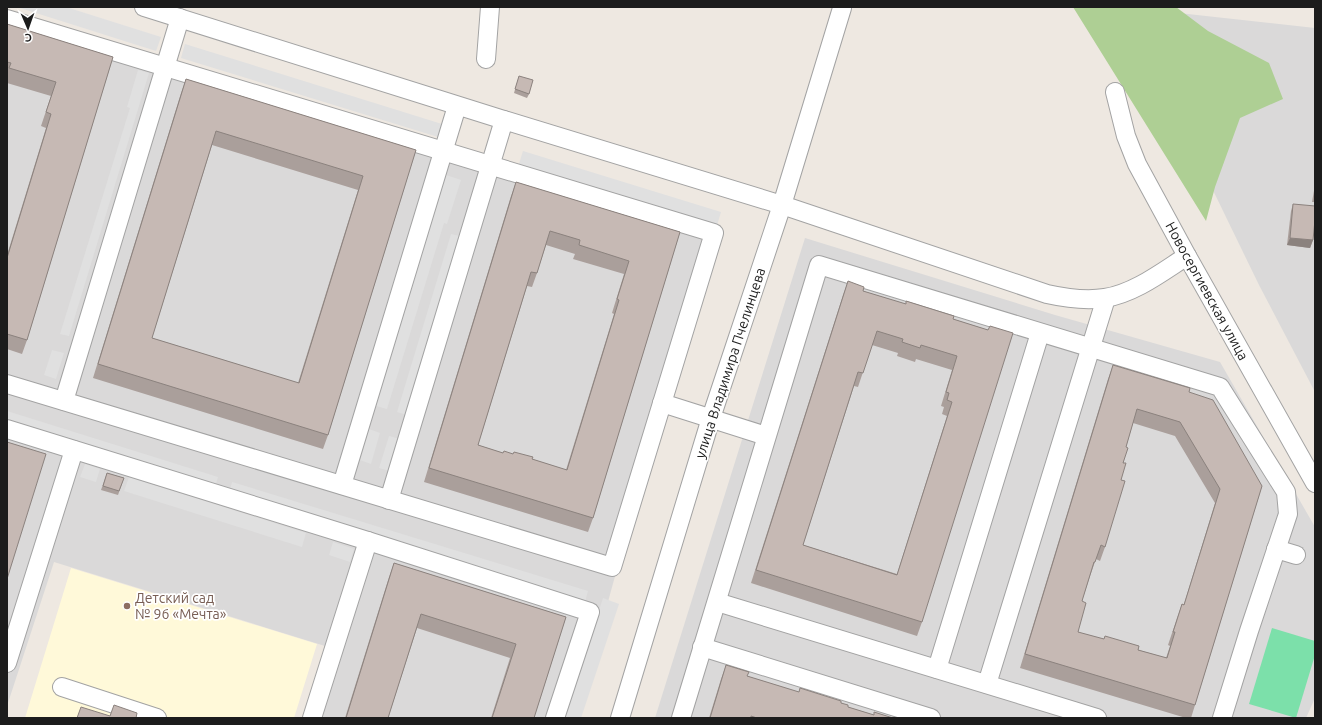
<svg xmlns="http://www.w3.org/2000/svg" width="1322" height="725" font-family="Ubuntu,sans-serif">
<rect width="100%" height="100%" fill="#eee8e1"/>
<g fill="#dad9d9">
<polygon points="1124,7 1315,28 1315,392 1259,285"/>
<polygon points="7,15 717,231 617,569 576,718 303,718 325,646 54,562 7,706"/>
<polygon points="805,238 1055,315 1220,362 1315,527 1315,698 1306,718 655,718"/>
</g>
<polygon fill="#fff9d9" points="71,568 317,644 294,718 25,718"/>
<polygon fill="#aecf94" points="1073,7 1176,7 1208,31 1269,63 1283,99 1240,118 1215,187 1206,221"/>
<polygon fill="#7ce0aa" points="1272,628 1315,641 1315,655 1296,718 1249,704"/>
<g fill="#e0e0e0">
<polygon points="17,7 66,7 161,37 156,51"/>
<polygon points="185,44 442,124 438,137 181,58"/>
<polygon points="138,70 149,73 69,336 60,334 130,108 127,107"/>
<polygon points="523,151 721,212 717,225 519,164"/>
<polygon points="446,175 461,180 447,224 444,223 387,409 376,406"/>
<polygon points="451,234 464,237 410,416 397,412"/>
<polygon points="52,350 64,353 56,379 44,375"/>
<polygon points="7,411 218,477 215,488 7,423"/>
<polygon points="369,429 380,433 371,464 360,460"/>
<polygon points="389,436 400,439 390,471 379,468"/>
<polygon points="85,464 100,469 96,482 80,477"/>
<polygon points="129,477 306,533 302,547 124,491"/>
<polygon points="232,482 588,591 585,602 229,493"/>
<polygon points="333,542 354,549 350,562 329,555"/>
<polygon points="603,598 619,604 581,718 563,718"/>
</g>
<g fill="none" stroke-linecap="round" stroke-linejoin="round">
<defs>
<g id="minor">
<path d="M 144,7 L 504,120 L 782,205 L 1047,294 C 1065,298 1086,301 1105,298 C 1135,293 1162,272 1187,256"/>
<polyline points="7,19 714,233 612,567 7,384"/>
<polyline points="486,59 490,7"/>
<polyline points="1115,92 1126,136 1137,164 1187,256 1315,483"/>
<polyline points="64,401 180,18"/>
<polyline points="662,403 766,436"/>
<polyline points="7,429 368,541 590,612 555,718"/>
<polyline points="342,485 457,106"/>
<polyline points="389,500 504,120"/>
<polyline points="1276,549 1296,555"/>
<polyline points="717,602 1097,718"/>
<polyline points="702,647 931,718"/>
<polyline points="7,663 74,450"/>
<polyline points="937,669 1040,333"/>
<polyline points="987,684 1106,298"/>
<polyline points="62,687 157,718"/>
<polyline points="312,718 368,541"/>
<polyline points="620,718 711,418 782,205 842,8"/>
<polyline points="681,718 819,265 1220,387 1286,492 1288,514 1249,631 1222,718"/>
</g>
</defs>
<use href="#minor" stroke="#a3a3a3" stroke-width="20"/>
<use href="#minor" stroke="#fff" stroke-width="18"/>
</g>
<g fill="#aa9f9b" fill-rule="evenodd">
<polygon points="7,24 113,57 27,340 22,354 7,349 7,255 46,128 41,126 51,96 7,83"/>
<polygon points="519,76 529,94 527,98 514,93"/>
<path d="M 186,79 L 416,150 L 328,435 L 323,449 L 93,378 L 181,93 ZM 212,145 L 358,190 L 298,383 L 152,338 Z"/>
<path d="M 516,182 L 680,232 L 593,518 L 588,532 L 424,482 L 511,196 ZM 546,245 L 575,254 L 573,259 L 624,274 L 612,313 L 614,314 L 566,470 L 532,459 L 503,453 L 478,445 L 527,286 L 532,287 L 537,273 Z"/>
<polygon points="1315,185 1315,202 1312,202"/>
<polygon points="1293,204 1313,240 1310,248 1287,245 1291,211"/>
<path d="M 848,281 L 863,291 L 988,330 L 922,622 L 917,636 L 751,583 L 843,295 ZM 872,345 L 898,353 L 897,356 L 915,362 L 916,359 L 952,370 L 941,406 L 944,407 L 942,414 L 947,416 L 897,574 L 803,545 L 854,386 L 858,387 Z"/>
<path d="M 1113,365 L 1262,486 L 1195,705 L 1191,718 L 1186,718 L 1020,668 L 1108,379 ZM 1133,423 L 1175,436 L 1215,503 L 1184,604 L 1182,604 L 1177,618 L 1168,645 L 1170,646 L 1166,658 L 1078,632 L 1082,601 L 1090,576 L 1096,559 L 1100,561 L 1105,547 L 1121,480 L 1126,447 Z"/>
<polygon points="107,473 124,478 118,495 101,490"/>
<polygon points="394,563 566,617 534,718 491,718 510,658 417,628 388,718 345,718 389,577"/>
<polygon points="726,665 747,676 798,692 841,703 848,707 874,715 893,718 709,718 721,679"/>
</g>
<polygon fill="#8b827e" points="1290,238 1313,240 1310,248 1287,245"/>
<g fill="#c6b9b4" stroke="#8b827e" fill-rule="evenodd">
<polygon points="7,24 113,57 27,340 7,334 7,258 51,114 46,112 56,82 9,68 11,63 7,62"/>
<polygon points="519,76 533,80 529,94 515,89"/>
<path d="M 186,79 L 416,150 L 328,435 L 98,364 ZM 216,131 L 363,176 L 299,383 L 152,338 Z"/>
<path d="M 516,182 L 680,232 L 593,518 L 429,468 ZM 550,231 L 580,240 L 579,245 L 629,261 L 617,299 L 619,300 L 567,470 L 532,459 L 533,457 L 514,452 L 513,454 L 504,451 L 503,453 L 478,445 L 531,272 L 537,273 Z"/>
<polygon points="1293,204 1315,206 1315,220 1313,240 1290,238"/>
<path d="M 848,281 L 864,287 L 863,291 L 906,304 L 906,301 L 954,316 L 953,319 L 988,330 L 990,326 L 1013,333 L 922,622 L 756,570 ZM 877,331 L 903,339 L 902,342 L 920,348 L 921,345 L 957,356 L 946,392 L 949,393 L 947,400 L 952,402 L 897,575 L 803,545 L 858,372 L 863,373 Z"/>
<path d="M 1113,365 L 1190,388 L 1189,392 L 1213,400 L 1262,486 L 1195,705 L 1025,654 ZM 1137,409 L 1180,422 L 1220,489 L 1184,605 L 1182,604 L 1175,626 L 1173,632 L 1175,632 L 1167,658 L 1138,650 L 1139,646 L 1105,636 L 1104,639 L 1078,632 L 1086,603 L 1082,601 L 1094,562 L 1095,562 L 1101,545 L 1105,547 L 1125,481 L 1121,480 L 1126,463 L 1123,463 L 1128,448 L 1126,447 Z"/>
<polygon points="7,442 46,454 7,579"/>
<polygon points="107,473 124,478 119,491 103,486"/>
<polygon points="394,563 566,617 534,718 492,718 516,644 421,614 388,718 346,718"/>
<polygon points="726,665 749,672 747,676 799,692 800,688 841,701 841,703 848,705 848,707 874,715 874,712 893,718 757,718 751,716 751,718 710,718"/>
<polygon points="114,705 137,713 136,718 77,718 81,707 110,716"/>
</g>
<circle fill="#8d6e63" stroke="#fff" stroke-width="1.5" cx="127" cy="606" r="4"/>
<g text-anchor="middle" stroke-width="3.5" stroke-linejoin="round" paint-order="stroke">
<g font-size="14" fill="#1c1c1c" stroke="#fff">
<text transform="translate(1207 291) rotate(61)" y="5">Новосергиевская улица</text>
<text transform="translate(730 363) rotate(-72)" y="5">улица Владимира Пчелинцева</text>
</g>
<g font-size="14" fill="#785e54" stroke="#fff" text-anchor="start">
<text x="135" y="603">Детский сад<tspan x="135" dy="16">№ 96 «Мечта»</tspan></text>
</g>
</g>
<rect width="1322" height="725" fill="none" stroke="#1c1c1c" stroke-width="16"/>
<g transform="translate(28 28) rotate(178)" stroke="#ffffff" stroke-width="3" paint-order="stroke">
<path d="M0-3L7 15L0 10L-7 15Z" fill="#1c1c1c"/>
<text y="-6" font-size="11" font-weight="bold" text-anchor="middle" fill="#1c1c1c">С</text>
</g>
</svg>
